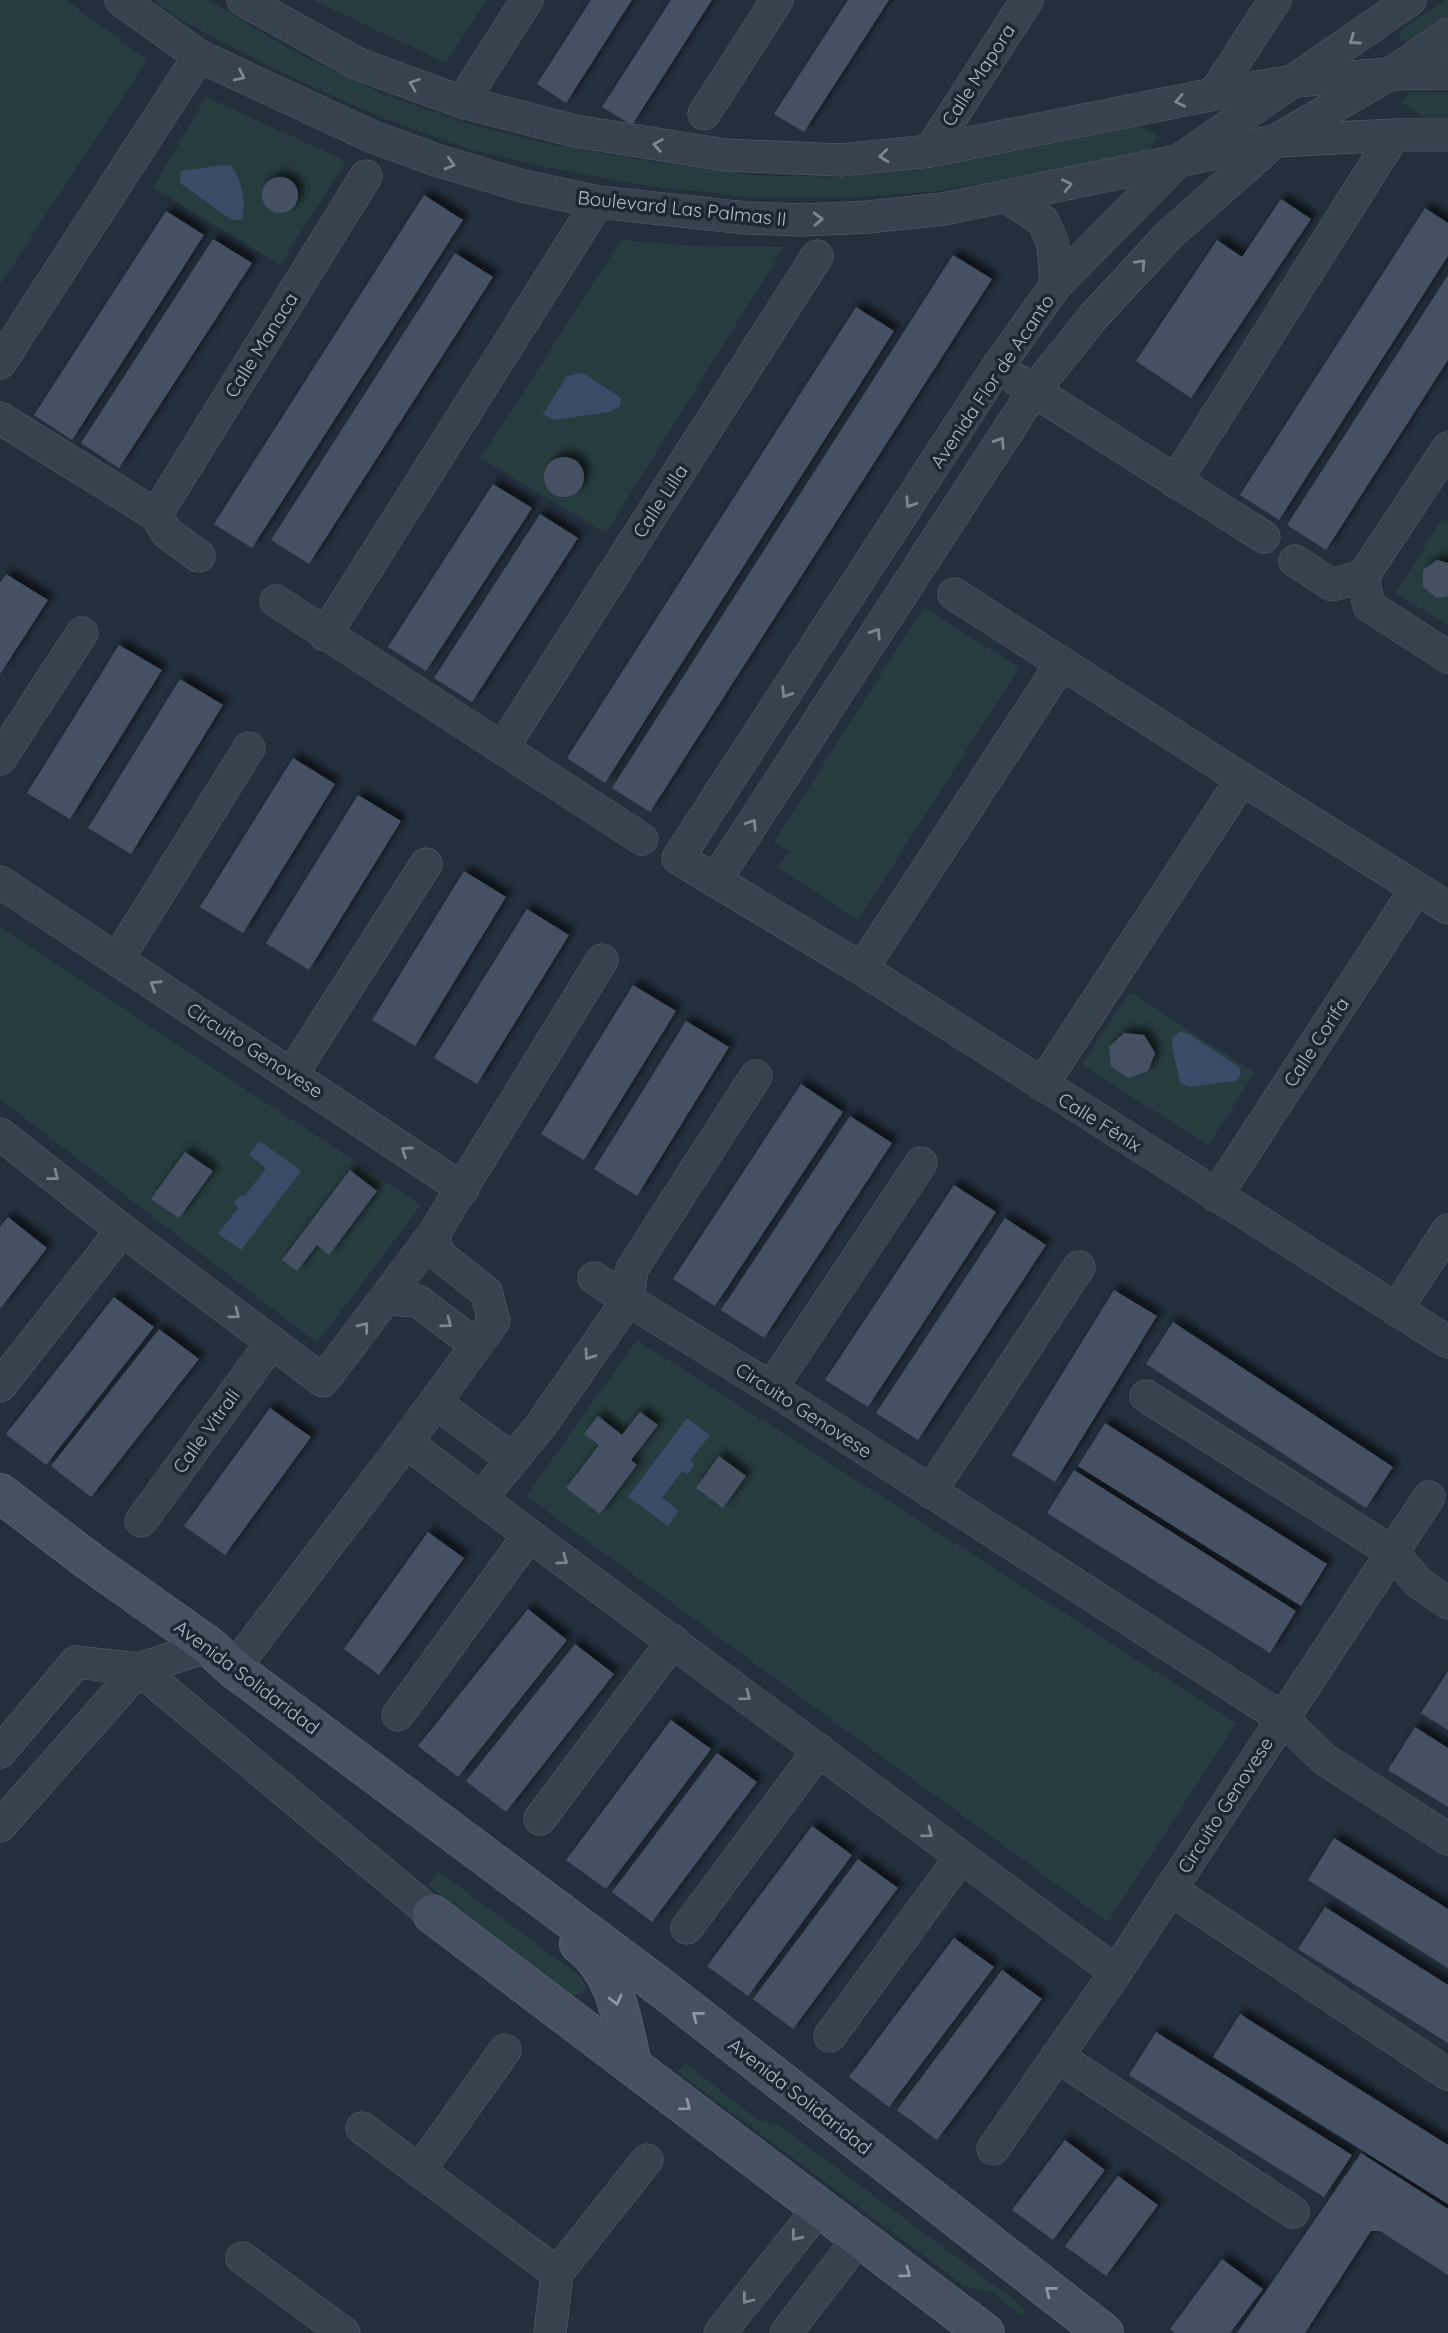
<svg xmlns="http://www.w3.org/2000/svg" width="1448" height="2333" font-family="Quicksand,sans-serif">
<defs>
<filter id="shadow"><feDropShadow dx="6" dy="-6" stdDeviation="3.5" flood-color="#0009"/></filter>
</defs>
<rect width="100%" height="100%" fill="#242f3e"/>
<g fill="#263c3f">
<polygon points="0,0 66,0 147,60 0,285"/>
<polygon points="154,0 208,0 286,47 384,95 479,127 553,145 648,161 759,176 845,177 936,167 1140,126 1157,136 1148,153 938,191 845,198 756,198 646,186 545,167 468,149 373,114 272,68 172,15"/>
<polygon points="313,0 487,0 446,63"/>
<polygon points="1446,0 1448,0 1448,16 1410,41 1399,42 1401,29"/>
<polygon points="1410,92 1448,93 1448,118 1425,118 1401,102"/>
<polygon points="206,97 346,161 280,265 153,188"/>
<polygon points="621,240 695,246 784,247 606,533 481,458"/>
<polygon points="1442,519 1448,522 1448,626 1396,593"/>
<polygon points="924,607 1019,668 858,920 778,868 789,851 774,842"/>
<polygon points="0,927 421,1205 317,1343 0,1099"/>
<polygon points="1130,992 1255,1073 1208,1145 1082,1065"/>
<polygon points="637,1340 1236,1723 1108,1922 526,1496"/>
<polygon points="438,1871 581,1977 587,1990 573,1996 428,1886"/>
<polygon points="685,2063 757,2119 780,2126 1026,2309 1022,2316 992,2292 964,2286 678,2072"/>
</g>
<g fill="#394c67">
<path d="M 223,165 L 231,166 C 242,177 246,205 242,220 L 232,220 L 180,183 L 181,171 Z"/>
<polygon points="583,373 621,398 620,406 609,412 554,420 543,414 567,376"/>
<polygon points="1180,1032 1188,1033 1239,1067 1241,1074 1236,1081 1189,1087 1180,1082 1172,1046 1173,1036"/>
<polygon points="260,1141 301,1171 241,1250 218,1234 238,1208 234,1203 241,1195 245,1196 266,1168 249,1155"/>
<polygon points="687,1418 710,1435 690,1460 694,1464 688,1474 682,1471 662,1498 679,1511 668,1526 628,1497"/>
</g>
<g fill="#455162" filter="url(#shadow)">
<polygon points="591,0 632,0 566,103 537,84"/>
<polygon points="671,0 712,0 632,125 602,107"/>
<polygon points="848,0 889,0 804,132 774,114"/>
<circle cx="280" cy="195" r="18"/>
<polygon points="424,195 463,220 252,548 214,524"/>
<polygon points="1281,199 1311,219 1191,398 1136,361 1217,240 1242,257"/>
<polygon points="1425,208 1448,223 1448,256 1279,520 1240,495"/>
<polygon points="166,211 204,235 72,440 34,415"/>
<polygon points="213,239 252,263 119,468 81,443"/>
<polygon points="455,253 493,277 309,564 271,540"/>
<polygon points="953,255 992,279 650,812 612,788"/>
<polygon points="1448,275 1448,360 1326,550 1287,525"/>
<polygon points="856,307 894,331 605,783 567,758"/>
<circle cx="564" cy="477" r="20"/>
<polygon points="493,484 532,508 426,671 388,647"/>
<polygon points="540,514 578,538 472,702 434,678"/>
<polygon points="1437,560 1448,563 1448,596 1437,598 1423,587 1423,570"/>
<polygon points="6,574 48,600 0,674 0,583"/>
<polygon points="119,645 162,670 70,819 27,793"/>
<polygon points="180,679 223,705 131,854 88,828"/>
<polygon points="293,758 335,784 243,933 200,907"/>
<polygon points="358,795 401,821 309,970 266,943"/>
<polygon points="464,871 506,897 415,1046 372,1020"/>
<polygon points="527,909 569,935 477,1084 434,1058"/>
<polygon points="633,985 676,1011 584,1160 541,1134"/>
<polygon points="686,1021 729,1047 637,1196 594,1169"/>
<polygon points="1124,1033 1144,1035 1155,1053 1148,1071 1129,1078 1111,1067 1109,1047"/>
<polygon points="801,1084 843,1112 715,1306 673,1279"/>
<polygon points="850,1116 892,1143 764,1338 721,1310"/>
<polygon points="185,1152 213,1171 179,1218 151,1199"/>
<polygon points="350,1170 377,1191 329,1255 317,1245 297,1271 282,1260"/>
<polygon points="954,1185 996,1212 868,1407 825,1380"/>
<polygon points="8,1217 47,1248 0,1309 0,1227"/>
<polygon points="1005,1218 1046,1245 918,1440 876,1413"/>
<polygon points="1114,1290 1157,1316 1055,1482 1012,1455"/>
<polygon points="114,1297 154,1327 46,1465 6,1434"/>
<polygon points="1173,1322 1393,1467 1366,1508 1146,1364"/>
<polygon points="159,1329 199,1359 91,1497 51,1466"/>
<polygon points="270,1408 311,1437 225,1555 184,1526"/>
<polygon points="640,1412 658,1425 631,1460 637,1465 600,1514 566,1488 599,1445 584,1434 598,1416 622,1435"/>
<polygon points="1105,1423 1327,1564 1301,1606 1078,1466"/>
<polygon points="719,1456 746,1476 723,1508 696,1488"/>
<polygon points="1074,1470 1296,1611 1270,1653 1047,1513"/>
<polygon points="428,1532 464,1558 379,1675 344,1649"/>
<polygon points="528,1609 567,1640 458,1777 418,1746"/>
<polygon points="575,1644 614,1674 506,1812 466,1781"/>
<polygon points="1448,1671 1448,1730 1421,1713"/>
<polygon points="671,1720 711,1749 606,1889 566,1860"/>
<polygon points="1415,1727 1448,1748 1448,1807 1388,1770"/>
<polygon points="717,1753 757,1782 652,1922 612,1892"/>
<polygon points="812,1826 852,1855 748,1996 707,1966"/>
<polygon points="1334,1838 1448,1909 1448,1968 1308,1880"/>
<polygon points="858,1859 898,1888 793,2029 753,1999"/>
<polygon points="1325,1907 1448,1985 1448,2043 1298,1949"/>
<polygon points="954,1938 994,1967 889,2107 849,2077"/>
<polygon points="1002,1970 1042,1999 937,2140 897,2110"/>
<polygon points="1240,2014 1448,2145 1448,2204 1213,2057"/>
<polygon points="1156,2032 1352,2155 1324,2197 1129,2075"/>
<polygon points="1065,2140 1105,2170 1053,2240 1012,2210"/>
<polygon points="1361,2153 1448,2209 1448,2275 1380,2231 1371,2231 1305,2333 1237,2333"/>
<polygon points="1118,2176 1158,2205 1106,2276 1065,2246"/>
<polygon points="1222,2259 1263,2289 1230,2333 1175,2333 1170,2329"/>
</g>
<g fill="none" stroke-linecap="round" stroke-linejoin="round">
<defs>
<g id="minor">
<polyline points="121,0 199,56 373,137 436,160 523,186 598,202 746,218 803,220 868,217 943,209 1275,141 1394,135 1448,135"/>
<polyline points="243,0 358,64 462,102 575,131 725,155 841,160 930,151 1214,94 1295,81 1390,74 1448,73"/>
<polyline points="1410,0 1178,161 1056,285 998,366 678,858 862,969 1448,1342"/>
<polyline points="1214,94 1275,0"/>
<polyline points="462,102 527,0"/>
<polyline points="704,114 777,0"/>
<polyline points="930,151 1027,0"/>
<polyline points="1007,197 1043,221 1053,244 1056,285"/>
<polyline points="0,363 199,56"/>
<polyline points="1017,380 1264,537"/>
<polyline points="0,418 156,515 167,533 199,556"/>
<polyline points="1175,482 1394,135"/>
<polyline points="156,515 366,176"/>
<polyline points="1295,561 1332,585 1363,576 1369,606 1448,657"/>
<polyline points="1363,576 1448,448"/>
<polyline points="954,594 1242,779 1448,908"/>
<polyline points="276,601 642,839"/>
<polyline points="325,635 598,202"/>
<polyline points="503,747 817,256"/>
<polyline points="0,759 82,633"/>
<polyline points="715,881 1033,392 1094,316 1169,235 1275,141 1390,74 1448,34"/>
<polyline points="0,882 463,1189"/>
<polyline points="117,960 249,748"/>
<polyline points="862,969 1061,664"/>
<polyline points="292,1074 426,864"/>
<polyline points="1042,1085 1242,779"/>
<polyline points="0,1134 122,1230 323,1381 433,1235 602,960"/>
<polyline points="1216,1196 1416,889"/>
<polyline points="594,1278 628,1300 632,1269 756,1076"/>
<polyline points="386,1299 418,1301 476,1345"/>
<polyline points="1396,1310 1448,1230"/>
<polyline points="0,1386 122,1230"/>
<polyline points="771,1388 921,1163"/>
<polyline points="1146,1396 1392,1552 1419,1583 1448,1603"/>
<polyline points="436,1403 512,1459"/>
<polyline points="406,1442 529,1535 1116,1972"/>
<polyline points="930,1492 1079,1267"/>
<polyline points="481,1498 541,1425 628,1300 771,1388 1282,1718 1324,1759 1448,1839"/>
<polyline points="141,1521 272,1342"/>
<path d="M 234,1669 L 253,1643 L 436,1403 L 268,1623 L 392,1460 C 427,1414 460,1367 494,1321 L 486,1292 L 439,1255 L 433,1235"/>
<polyline points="398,1715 529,1535"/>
<polyline points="0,1752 76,1662 139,1669 432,1914"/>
<polyline points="540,1819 673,1641"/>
<polyline points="0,1826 139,1669 209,1646"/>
<polyline points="1170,1889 1448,2074"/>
<polyline points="687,1928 819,1750"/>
<polyline points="830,2036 961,1857"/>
<polyline points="1057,2056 1293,2212"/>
<polyline points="362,2128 557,2273"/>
<polyline points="993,2149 1116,1972 1429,1497"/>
<polyline points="419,2171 505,2050"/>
<polyline points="242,2258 344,2333"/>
<polyline points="550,2333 557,2273 647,2160"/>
<polyline points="720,2333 819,2208"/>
<polyline points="786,2333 860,2237"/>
</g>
<g id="secondary">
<polyline points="0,1493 89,1561 209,1646 234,1669 659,1986 1104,2333"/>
<polyline points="432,1914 985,2333"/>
<path d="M 579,1944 C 617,1972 622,2022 632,2064"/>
</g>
</defs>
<use href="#minor" stroke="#565f6c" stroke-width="33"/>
<use href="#secondary" stroke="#565f6c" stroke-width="40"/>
<use href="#minor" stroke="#38414e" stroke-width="32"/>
<use href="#secondary" stroke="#465061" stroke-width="38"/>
</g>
<defs><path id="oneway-chevron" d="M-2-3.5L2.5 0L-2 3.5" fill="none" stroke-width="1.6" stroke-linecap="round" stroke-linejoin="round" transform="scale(1.75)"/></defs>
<g stroke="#7c8592">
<use href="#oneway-chevron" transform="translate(1354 40) rotate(145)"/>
<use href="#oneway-chevron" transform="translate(240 76) rotate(26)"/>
<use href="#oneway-chevron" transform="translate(414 84) rotate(-160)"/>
<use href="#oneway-chevron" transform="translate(1180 101) rotate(168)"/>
<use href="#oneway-chevron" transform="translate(658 145) rotate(-171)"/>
<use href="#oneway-chevron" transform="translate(884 156) rotate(174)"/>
<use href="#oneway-chevron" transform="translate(450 164) rotate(16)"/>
<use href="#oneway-chevron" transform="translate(1067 185) rotate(-12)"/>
<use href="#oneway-chevron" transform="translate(818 219) rotate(-2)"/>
<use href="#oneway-chevron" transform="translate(1141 264) rotate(-47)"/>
<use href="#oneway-chevron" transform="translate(1000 442) rotate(-57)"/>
<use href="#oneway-chevron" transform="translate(910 503) rotate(123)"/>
<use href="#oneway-chevron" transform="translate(876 633) rotate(-57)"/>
<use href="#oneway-chevron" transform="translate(786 693) rotate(123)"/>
<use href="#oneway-chevron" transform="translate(752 824) rotate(-57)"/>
<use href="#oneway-chevron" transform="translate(155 985) rotate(-147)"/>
<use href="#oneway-chevron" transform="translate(406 1151) rotate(-146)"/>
<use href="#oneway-chevron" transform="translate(54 1176) rotate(38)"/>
<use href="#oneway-chevron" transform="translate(235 1314) rotate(37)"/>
<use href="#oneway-chevron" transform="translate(447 1323) rotate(37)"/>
<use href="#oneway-chevron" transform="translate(364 1327) rotate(-52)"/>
<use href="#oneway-chevron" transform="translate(589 1355) rotate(125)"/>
<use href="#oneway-chevron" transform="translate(563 1560) rotate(36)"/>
<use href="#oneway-chevron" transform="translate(746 1696) rotate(37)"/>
<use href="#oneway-chevron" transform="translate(928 1833) rotate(37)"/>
<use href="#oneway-chevron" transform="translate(796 2236) rotate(129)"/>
<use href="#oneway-chevron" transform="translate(747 2299) rotate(128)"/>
</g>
<g stroke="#8e96a5">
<use href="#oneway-chevron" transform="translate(616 2000) rotate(76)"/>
<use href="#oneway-chevron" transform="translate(697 2016) rotate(-142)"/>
<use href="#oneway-chevron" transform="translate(686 2106) rotate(37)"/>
<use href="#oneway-chevron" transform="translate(906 2273) rotate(37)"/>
<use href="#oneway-chevron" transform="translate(1050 2291) rotate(-142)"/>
</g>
<g text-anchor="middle" stroke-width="7" stroke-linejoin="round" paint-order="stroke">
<g font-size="19" fill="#b4bcc9" stroke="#1d2633">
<text transform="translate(978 75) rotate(-57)" y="7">Calle Mapora</text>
<text transform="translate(682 208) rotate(6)" y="7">Boulevard Las Palmas II</text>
<text transform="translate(261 345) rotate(-58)" y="7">Calle Manaca</text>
<text transform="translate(992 381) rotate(-56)" y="7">Avenida Flor de Acanto</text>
<text transform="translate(660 501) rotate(-57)" y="7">Calle Lilla</text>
<text transform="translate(1316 1042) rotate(-57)" y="7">Calle Corifa</text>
<text transform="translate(255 1050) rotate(33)" y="7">Circuito Genovese</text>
<text transform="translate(1100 1122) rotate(32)" y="7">Calle Fénix</text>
<text transform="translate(804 1410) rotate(33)" y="7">Circuito Genovese</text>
<text transform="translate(206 1431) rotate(-54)" y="7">Calle Vitrali</text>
<text transform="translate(247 1677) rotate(37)" y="7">Avenida Solidaridad</text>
<text transform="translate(1225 1805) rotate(-57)" y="7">Circuito Genovese</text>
<text transform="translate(800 2096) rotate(38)" y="7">Avenida Solidaridad</text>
</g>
</g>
</svg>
